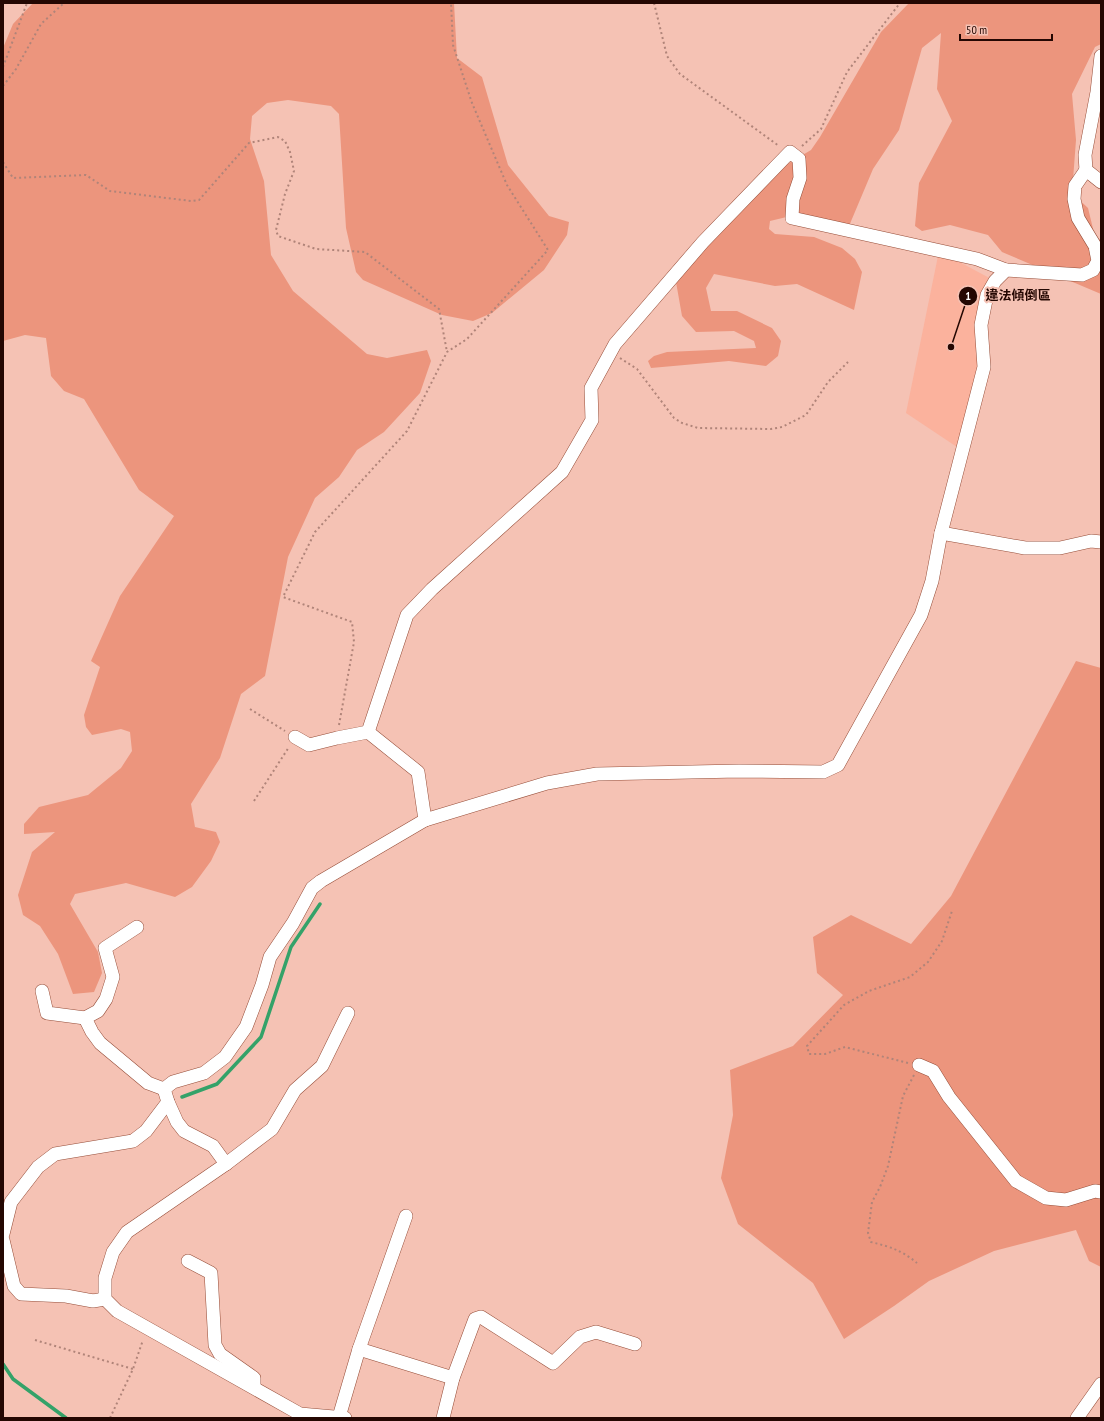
<svg xmlns="http://www.w3.org/2000/svg" width="1104" height="1421" font-family="'PT Sans Narrow','Noto Sans TC',sans-serif">
<rect width="100%" height="100%" fill="#f5c2b4"/>
<polygon fill="#fbb29d" points="939,251 995,281 963,451 906,413"/>
<g fill="#ec957d">
<polygon points="33,3 454,3 457,58 482,77 508,165 549,216 569,222 567,235 544,270 492,313 473,321 442,315 363,280 356,272 346,228 339,114 331,106 288,100 267,103 252,116 250,139 264,181 271,255 293,291 367,354 387,358 427,350 431,361 420,393 384,432 357,450 339,477 315,498 288,557 265,676 241,694 220,758 191,804 195,827 216,832 220,842 211,861 192,887 175,897 126,883 75,894 70,904 98,952 102,973 94,992 73,994 58,954 40,926 23,915 18,895 32,852 55,832 24,834 24,824 39,807 88,795 121,768 132,751 130,732 121,729 92,735 86,727 84,715 100,667 91,661 120,596 174,516 139,490 84,399 64,391 51,376 46,338 25,335 3,341 3,48 13,24"/>
<polygon points="909,3 1101,3 1101,44 1095,47 1072,94 1076,140 1072,193 1088,208 1095,237 1101,240 1101,294 1002,252 988,235 950,225 922,231 915,226 919,183 952,121 937,89 941,33 922,48 899,130 873,169 849,226 799,214 770,221 769,229 775,234 814,237 842,248 855,259 862,272 854,310 797,284 775,286 714,274 706,288 711,311 737,311 772,328 781,341 778,356 766,366 729,361 651,368 648,361 654,356 667,352 756,348 754,341 734,331 696,332 682,316 676,282 774,172 811,150 820,137 881,32"/>
<polygon points="1076,661 1101,668 1101,1267 1089,1261 1076,1230 994,1251 929,1281 894,1306 844,1339 813,1283 738,1224 721,1178 733,1115 730,1070 793,1046 843,995 817,973 813,937 851,915 911,944 951,896"/>
</g>
<g fill="none" stroke-linecap="round" stroke-linejoin="round">
<g stroke="#34a269" stroke-width="3.5">
<polyline points="182,1097 217,1084 261,1037 291,947 320,904"/>
<polyline points="3,1364 13,1379 66,1418"/>
</g>
<defs>
<g id="minor">
<polyline points="1101,56 1097,92 1085,155 1086,170 1101,182"/>
<polyline points="941,533 1025,548 1060,548 1091,541 1101,542"/>
<polyline points="368,732 407,615 432,589 562,472 592,420 591,388 615,344 703,242 790,152 799,159 800,178 793,199 792,218 977,259 1006,270"/>
<polyline points="295,737 309,745 337,738 368,732 418,772 425,820"/>
<polyline points="137,927 105,948 113,977 106,999 98,1011 85,1018 92,1032 100,1043 148,1083 164,1089"/>
<polyline points="42,991 47,1013 85,1018"/>
<polyline points="919,1065 933,1071 949,1097 1016,1181 1046,1198 1066,1200 1095,1191 1101,1192"/>
<polyline points="226,1164 213,1146 184,1131 177,1122 168,1102 164,1089 173,1082 204,1073 225,1057 246,1027 262,985 270,957 293,923 312,888 321,881 425,820 547,783 597,774 739,771 823,772 838,765 921,615 932,581 941,533 984,367 981,325 987,295 995,281 1006,270 1082,275 1093,270 1098,261 1095,246 1078,218 1074,199 1075,186 1086,170"/>
<polyline points="3,1234 11,1202 38,1167 55,1154 133,1141 146,1131 168,1102"/>
<polyline points="3,1240 14,1286 21,1294 66,1296 93,1301 105,1299"/>
<polyline points="188,1261 211,1273 215,1345 220,1354 254,1378 254,1386"/>
<polyline points="359,1349 453,1378"/>
<polyline points="339,1417 359,1349 406,1216"/>
<polyline points="345,1418 300,1414 117,1311 105,1299 105,1278 113,1252 127,1232 226,1164 272,1129 295,1090 322,1066 348,1013"/>
<polyline points="443,1418 453,1378 475,1319 481,1317 553,1363 580,1337 596,1332 635,1344"/>
<polyline points="1077,1418 1101,1384"/>
</g>
</defs>
<use href="#minor" stroke="#964d38" stroke-width="14"/>
<g stroke="#b08479" stroke-width="2" stroke-dasharray="2 3" stroke-linecap="butt">
<polyline points="654,3 667,56 680,74 779,146"/>
<polyline points="3,67 27,3"/>
<polyline points="3,86 16,69 41,24 64,3"/>
<polyline points="802,146 821,129 847,72 900,3"/>
<polyline points="3,162 13,178 86,175 110,191 191,201 199,200 249,143 278,137 285,141 290,152 294,171 285,194 276,230 278,236 316,249 365,252 439,309 447,352"/>
<polyline points="620,358 637,369 674,418 682,423 698,428 771,429 782,427 806,415 828,382 848,362"/>
<polyline points="250,709 285,731"/>
<polyline points="339,725 354,642 352,622 283,597 315,532 407,431 447,352 467,339 548,250 507,185 472,103 453,45 451,3"/>
<polyline points="254,801 289,747"/>
<polyline points="908,1063 845,1047 825,1054 809,1054 807,1046 844,1005 869,991 910,977 928,962 942,941 952,911"/>
<path d="M 914,1075 L 903,1096 L 888,1166 L 880,1187 L 872,1202 L 868,1233 L 871,1242 C 891,1247 901,1250 917,1263"/>
<polyline points="35,1340 133,1369"/>
<polyline points="110,1418 133,1369 143,1340"/>
</g>
<use href="#minor" stroke="#fff" stroke-width="13"/>
</g>
<path fill="none" stroke="#240702" stroke-width="1.5" d="M951 347L968 296"/>
<g fill="#240702" stroke="#f5c2b4" stroke-width="1.5">
<circle cx="951" cy="347" r="4"/>
<circle cx="968" cy="296" r="10"/>
</g>
<g font-size="12" text-anchor="middle" font-weight="bold" fill="#fff">
<text x="968" y="300">1</text>
</g>
<g font-size="13" text-anchor="middle" font-weight="bold" fill="#240702" stroke="#f5c2b4" stroke-width="4" stroke-linejoin="round" paint-order="stroke">
<text x="1018" y="300">違法傾倒區</text>
</g>
<rect width="1104" height="1421" fill="none" stroke="#240702" stroke-width="8"/>
<path d="M960 34v6h92v-6" fill="none" stroke="#240702" stroke-width="2"/>
<text x="966" y="34" font-size="12" fill="#240702" stroke="#f5c2b4" stroke-width="3" paint-order="stroke">50 m</text>
</svg>
